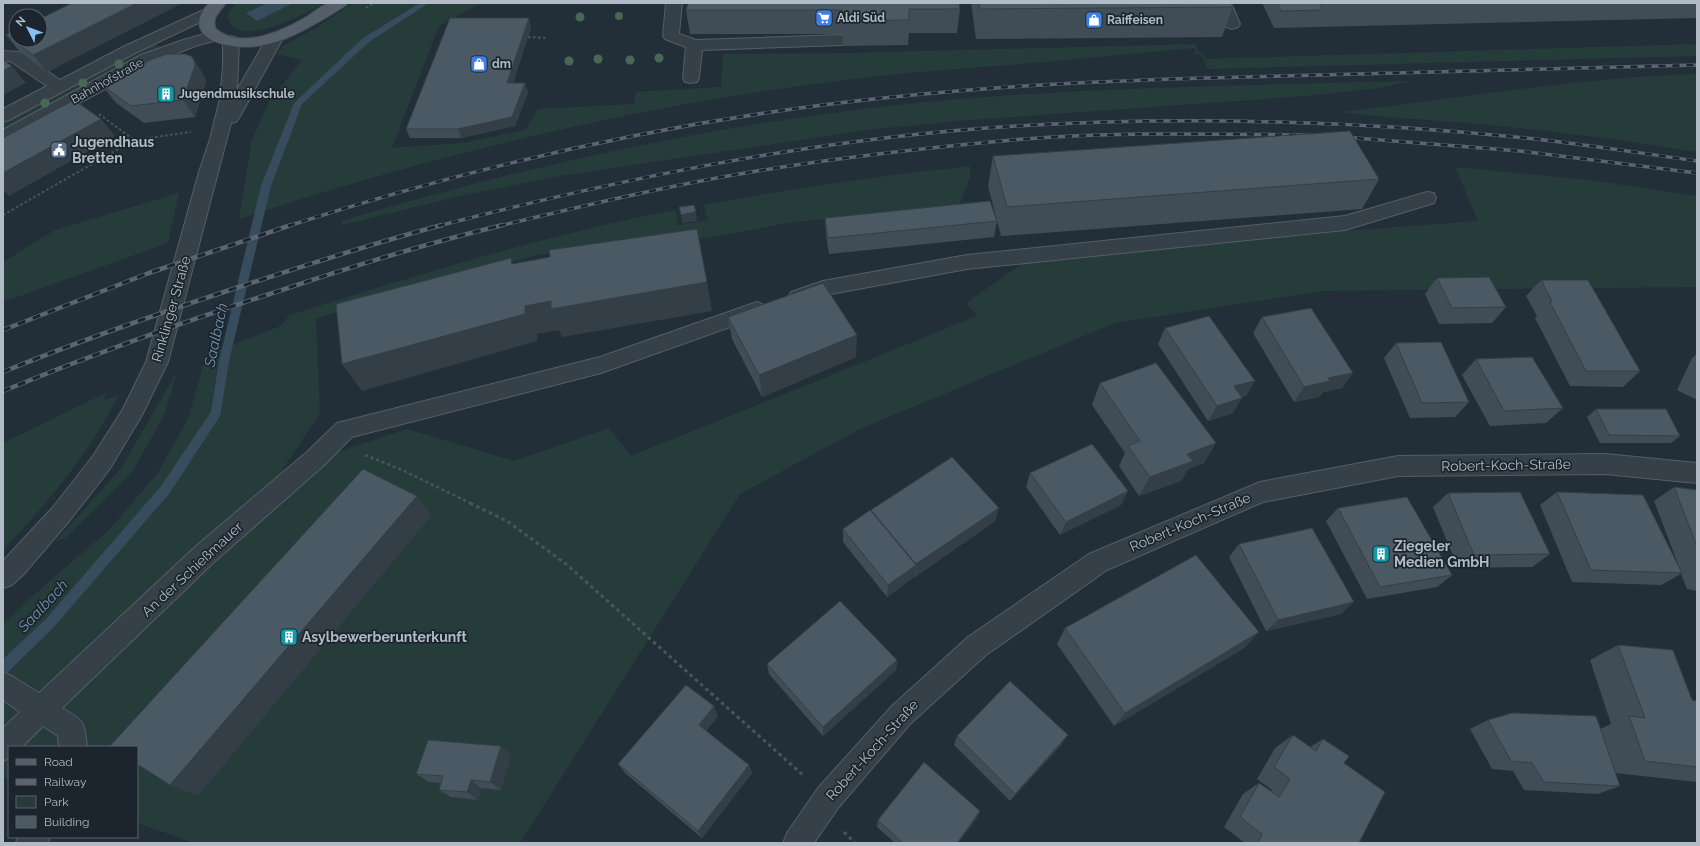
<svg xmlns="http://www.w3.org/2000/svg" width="1700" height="846" font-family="Raleway,sans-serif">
<rect width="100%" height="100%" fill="#232f38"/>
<g fill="#263c3a">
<path d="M 237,3 L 325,3 C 307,12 243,49 229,21 C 225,14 232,7 237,3 Z"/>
<path d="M 353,3 L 481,3 L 439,26 L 392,148 L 463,143 L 525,130 L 538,109 L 633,104 L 636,92 L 721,87 L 723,54 L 848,53 L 1195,44 L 1198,52 L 1203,53 L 1206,59 L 1697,44 L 1697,56 L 1208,69 L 1201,54 L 1195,54 L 1194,48 C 1140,53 1086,58 1033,63 C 968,68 903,72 838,81 C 634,106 434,155 239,219 L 252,140 L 270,100 L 302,60 L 277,54 L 283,46 L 317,27 Z"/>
<polygon points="155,41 159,48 3,131 3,121"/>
<path d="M 1697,74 L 1697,152 C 1625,140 1552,131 1480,124 C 1433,120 1387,118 1341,112 C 1460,99 1577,77 1697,74 Z"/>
<path d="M 1410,81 L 1379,88 L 1305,96 L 958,121 L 867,130 L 559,176 L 460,196 L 342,225 L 341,221 C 538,162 743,118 948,100 C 1102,87 1256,85 1410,81 Z"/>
<path d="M 970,166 L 970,178 L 959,206 L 794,222 L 701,239 L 538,255 L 316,318 L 320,413 L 282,470 L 407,429 L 514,461 L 609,428 L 631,456 L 977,316 L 966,303 L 1023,263 L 1355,230 L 1478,221 L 1455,167 L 1597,181 L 1697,196 L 1697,287 L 1322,291 L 1115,323 L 862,428 L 740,494 L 520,843 L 195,843 L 137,823 L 137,747 L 9,747 L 9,779 L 3,777 L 3,624 L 44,586 L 109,530 L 157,474 L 188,419 L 206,355 L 276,328 L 280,326 L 290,315 C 417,275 545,235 675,210 L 679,225 L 708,220 L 704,205 C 792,188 880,176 970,166 Z"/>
<polygon points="179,193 168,243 3,302 3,262 55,230"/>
<polygon points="178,370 163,417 132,472 65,538 56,541 122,467"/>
<path d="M 106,393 L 104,400 L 118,396 C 89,455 47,503 3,550 L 3,443 Z"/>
</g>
<polygon fill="#374d5e" points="267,3 293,3 257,21 246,13"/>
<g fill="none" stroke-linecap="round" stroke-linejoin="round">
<polygon fill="#374d5e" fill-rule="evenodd" points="420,3 429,3 369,42 302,104 271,186 229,361 220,416 169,494 53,628 8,672 3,674 3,659 45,620 161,486 211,412 219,361 261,186 294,103 363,38"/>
<defs>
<g id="minor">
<polygon points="666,3 682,3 679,34 696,40 842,35 848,37 850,40 848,43 842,45 702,50 699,78 697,82 691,83 685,82 683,78 686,47 665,39 663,36"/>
<polygon points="1215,3 1231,3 1240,24 1238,27 1232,29 1226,27"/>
<polygon points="210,7 215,9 218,12 215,15 135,53 9,120 3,122 3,109 47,86 10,61 3,61 3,51 20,52 60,80 123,47"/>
<polygon points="215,31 221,33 223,36 221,39 195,46 153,63 9,141 3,143 3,130 141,55 183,40"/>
<polygon points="275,33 281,35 283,38 239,118 236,122 231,123 168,362 142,415 109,470 70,520 23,575 12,585 3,588 3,561 54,506 93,456 123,409 146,362 199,172 210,139 220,99 223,67 223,41 225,38 231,36 237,38 239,41 237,90 267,38 269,35"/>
<polygon points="1427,192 1434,193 1436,198 1434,203 1345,230 967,269 825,295 798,305 791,302 788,297 791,292 823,281 967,255 1345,216"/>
<path d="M 757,302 L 764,305 L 767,310 L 764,315 L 601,373 L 352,437 L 323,466 L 213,563 L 62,708 C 85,721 84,721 87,747 L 59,747 L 58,736 L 43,726 L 22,747 L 9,747 L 9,758 L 3,761 L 3,728 L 20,712 L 3,700 L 3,672 L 12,676 L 39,693 L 195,547 L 307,452 L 337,423 L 600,357 Z"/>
<polygon points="1605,454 1697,463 1697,483 1605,474 1398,476 1263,502 1107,570 986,655 910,724 838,808 814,843 783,843 787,833 818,788 892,706 968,637 1089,554 1260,482 1398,456"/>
<polygon points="18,837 50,837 48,843 16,843"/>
</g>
<path id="major" d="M 209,3 L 226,3 C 220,12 211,17 216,29 C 242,51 284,30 308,16 C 314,12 322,5 329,3 C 334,2 342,3 348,3 L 345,6 C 309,28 271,54 227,45 C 218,43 208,40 203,33 C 195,22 201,12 209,3 Z"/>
</defs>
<use href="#minor" stroke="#545e67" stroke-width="2"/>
<use href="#major" stroke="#434c55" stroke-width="2"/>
<g stroke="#445858" stroke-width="2" stroke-dasharray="2.5 2.5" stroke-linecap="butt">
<polyline points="366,8 374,3"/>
<polyline points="528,37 546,38"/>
<polyline points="99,114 134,140 191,132"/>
<polyline points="3,215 134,140"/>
</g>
<polyline stroke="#445858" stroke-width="2.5" stroke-dasharray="3 3" stroke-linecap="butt" points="365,455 402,470 472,504"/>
<g stroke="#445858" stroke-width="3" stroke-dasharray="3.5 3.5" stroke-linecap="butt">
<polyline points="470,503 507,521 566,564 804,776"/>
<polyline points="844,832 855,843"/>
</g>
<use href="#minor" fill="#364049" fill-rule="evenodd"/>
<use href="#major" fill="#545f69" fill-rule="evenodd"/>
<defs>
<g id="rail-far1">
<polyline points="1343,137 1520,151 1697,173"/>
<path d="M 288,226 C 487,162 695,116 903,96 C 1029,83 1156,79 1282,76 C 1420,72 1559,69 1697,65"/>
<path d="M 438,226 C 628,177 820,138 1016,126 C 1186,116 1357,121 1526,138 C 1583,144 1640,153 1697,161"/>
<path d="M 499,226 C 583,206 666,186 751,172 C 842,157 933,147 1024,139 C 1118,132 1213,134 1307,135"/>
</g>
<g id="rail">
<polyline points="3,330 149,273 291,225"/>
<path d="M 3,372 C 81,340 160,313 239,287 C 306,265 374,243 442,225"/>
<path d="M 3,391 C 94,354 186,321 279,291 C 353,266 428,243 503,225"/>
</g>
</defs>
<use href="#rail-far1" stroke="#596570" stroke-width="3.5"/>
<use href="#rail" stroke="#596570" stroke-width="4.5"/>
<use href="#rail-far1" stroke="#1c252e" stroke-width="2.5" stroke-dasharray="7" stroke-linecap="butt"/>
<use href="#rail" stroke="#1c252e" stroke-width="3" stroke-dasharray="8" stroke-linecap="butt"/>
</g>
<g fill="#4a6756">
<circle cx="619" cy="16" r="4"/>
<circle cx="580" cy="17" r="4.5"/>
<circle cx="659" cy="58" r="4.5"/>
<circle cx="598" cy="59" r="4.5"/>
<circle cx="630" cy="60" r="4.5"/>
<circle cx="569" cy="61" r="4.5"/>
<circle cx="119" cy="64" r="4.5"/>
<circle cx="83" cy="83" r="4.5"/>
<circle cx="45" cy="103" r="4.5"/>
</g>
<g fill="#404d56">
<polygon points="72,3 182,3 47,72 20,52 6,35"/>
<polygon points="971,3 1231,3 1233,7 1222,37 976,39"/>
<polygon points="1262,3 1697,3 1697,18 1274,28"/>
<polygon points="960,9 957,33 909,33 908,45 843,46 842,34 690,34 686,10"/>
<polygon points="529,18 531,27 513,83 528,92 515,126 461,138 410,138 406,129"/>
<polygon points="205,77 206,82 195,117 144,123 115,102 102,85"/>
<polygon points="993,156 1379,179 1362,209 1001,236 988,186"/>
<polygon points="825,218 997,221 994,237 829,254 826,235"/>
<polygon points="1437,278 1506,307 1492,323 1439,324 1425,294"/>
<polygon points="1541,280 1640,371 1623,387 1570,386 1535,318 1537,316 1526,296"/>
<polygon points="728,317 856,357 762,397 732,339"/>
<polygon points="1262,317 1353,373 1342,388 1323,392 1319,397 1294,402 1253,333"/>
<polygon points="1165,328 1246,396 1241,397 1233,413 1208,421 1158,344"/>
<polygon points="1396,343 1469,402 1455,417 1410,418 1384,358"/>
<polygon points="1697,354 1697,400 1677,390 1692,358"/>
<polygon points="1476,359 1563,408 1546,423 1490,426 1462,375"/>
<polygon points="1100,383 1204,463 1188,469 1181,481 1139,496 1119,466 1125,453 1092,405"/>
<polygon points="1596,409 1680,436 1671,443 1600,443 1587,417"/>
<polygon points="1030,473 1121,505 1060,535 1026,487"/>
<polygon points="1674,487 1697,490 1697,591 1687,589 1681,574 1661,585 1572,582 1540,505 1557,492 1678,564 1654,501"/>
<polygon points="1448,493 1550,554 1532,567 1458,568 1433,507"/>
<polygon points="999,508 995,521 915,577 914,576 914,577 887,597 843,542 843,529 871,512 871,510"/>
<polygon points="1338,508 1452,575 1437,587 1367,599 1326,521"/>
<polygon points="1239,544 1341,614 1266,631 1229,557"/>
<polygon points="1065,628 1259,632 1244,648 1114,726 1057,644"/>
<polygon points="1618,645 1692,700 1697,701 1697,782 1615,773 1620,786 1598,794 1524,790 1513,771 1492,769 1470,729 1488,720 1600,729 1611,724 1590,660"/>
<polygon points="897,660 896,670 823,736 769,674 767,664"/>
<polygon points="718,716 706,731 749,765 752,773 702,838 625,773 618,764"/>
<polygon points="1293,735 1310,747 1323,739 1344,763 1359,843 1245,843 1224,827 1243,794 1259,783 1271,791 1272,790 1257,779 1275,748"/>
<polygon points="957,736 1062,744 1010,801 954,745"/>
<polygon points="511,755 501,790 481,788 478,800 451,797 439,790 441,783 429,782 416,774"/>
<polygon points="977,818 958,843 895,843 877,827 878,820"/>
</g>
<g fill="#343e46">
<polygon points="137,3 182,3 47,72 33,55"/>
<polygon points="529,18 531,27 510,91 507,83"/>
<polygon points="194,60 205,77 206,82 195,117 183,100"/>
<polygon points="12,66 26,83 3,95 3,71"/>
<polygon points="525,83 528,92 515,126 461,138 458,129"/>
<polygon points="101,119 115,136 9,196 3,190 3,173"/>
<polygon points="696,212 697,221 682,223 681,215"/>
<polygon points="707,282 712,311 562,337 559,330 537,334 537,341 362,391 342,364 525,306 551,301"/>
<polygon points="857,335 856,357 762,397 759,375"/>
<polygon points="1353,373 1342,388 1323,392 1319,397 1294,402 1304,387 1328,378"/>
<polygon points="1255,381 1246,396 1225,401 1234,386"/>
<polygon points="1242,398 1233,413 1208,421 1217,406"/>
<polygon points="1216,443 1204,463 1188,469 1181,481 1139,496 1150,477 1187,454"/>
<polygon points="1128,491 1121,505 1060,535 1066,522"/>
<polygon points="417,496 432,515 198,796 170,785"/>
<polygon points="999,508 995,521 915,577 916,564"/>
<polygon points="916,565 914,577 887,597 888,585"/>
<polygon points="1354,602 1341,614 1266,631 1278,620"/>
<polygon points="1259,632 1244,648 1114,726 1125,713"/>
<polygon points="897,660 896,670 823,736 823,727"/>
<polygon points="714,706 718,716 703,734 699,725"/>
<polygon points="1068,735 1062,744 1010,801 1015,794"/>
<polygon points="501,746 511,755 501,790 490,782"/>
<polygon points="749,765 752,773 702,838 698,831"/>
<polygon points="471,780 481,788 478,800 467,792"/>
<polygon points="980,811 977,818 958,843 957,843"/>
</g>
<g fill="#4b5964" stroke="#343e46">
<polygon points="72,3 137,3 33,55 6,35 16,30 16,40 40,40 40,19"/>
<polygon points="688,3 959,3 960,9 909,9 909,20 842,21 842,10 686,10"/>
<polygon points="979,3 1231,3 1233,7 980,9"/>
<polygon points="1277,3 1319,3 1323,10 1281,11"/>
<polygon points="450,18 529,18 507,83 525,83 512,117 458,129 406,129"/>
<polygon points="167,54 184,54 191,56 194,60 195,65 183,100 131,106 102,85 150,60"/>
<polygon points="3,60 12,66 3,71"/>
<polygon points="74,100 101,119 3,173 3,138"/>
<polygon points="1350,131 1379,179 1007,207 993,156"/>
<polygon points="990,201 997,221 828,238 825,218"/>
<polygon points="694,205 696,212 681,215 679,207"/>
<polygon points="697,229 707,282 551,309 551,301 525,306 525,314 342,364 336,304 511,258 512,264 550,257 549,250"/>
<polygon points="1489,277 1506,307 1452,308 1437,278"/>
<polygon points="1541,280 1588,280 1640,371 1586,371 1550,302 1552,301"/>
<polygon points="823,283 857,335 759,375 728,317"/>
<polygon points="1311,308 1353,373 1328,378 1330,381 1304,387 1262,317"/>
<polygon points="1209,316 1255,381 1234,386 1242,398 1217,406 1165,328"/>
<polygon points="1441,342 1469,402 1422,403 1396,343"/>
<polygon points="1532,357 1563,408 1504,411 1476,359"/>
<polygon points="1156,363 1216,443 1187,454 1193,461 1150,477 1128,446 1140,441 1100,383"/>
<polygon points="1596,409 1666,409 1680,436 1609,435"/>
<polygon points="1092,444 1128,491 1066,522 1030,473"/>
<polygon points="952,457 999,508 916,564 871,510"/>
<polygon points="363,469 417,496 170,785 137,764 137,747 109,747"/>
<polygon points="1674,487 1697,490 1697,546"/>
<polygon points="1520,492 1550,554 1474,555 1448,493"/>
<polygon points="1557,492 1643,495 1682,573 1591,570"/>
<polygon points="1407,497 1452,575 1380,587 1338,508"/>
<polygon points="870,510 916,565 888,585 843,529"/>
<polygon points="1312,528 1354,602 1278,620 1239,544"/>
<polygon points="1196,555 1259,632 1125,713 1065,628"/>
<polygon points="840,601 897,660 823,727 767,664"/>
<polygon points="1618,645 1673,650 1692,700 1697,701 1697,767 1645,761 1629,716 1645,718"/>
<polygon points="1010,681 1068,735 1015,794 957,736"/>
<polygon points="686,685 714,706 699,725 749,765 698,831 618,764"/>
<polygon points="1512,713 1596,716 1620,786 1544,782 1532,763 1511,761 1488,720"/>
<polygon points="1293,735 1316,751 1323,739 1349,756 1344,763 1385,792 1359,843 1258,843 1262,834 1240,817 1259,783 1279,797 1290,779 1274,767"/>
<polygon points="428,740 501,746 490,782 471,780 467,792 439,790 443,776 416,774"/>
<polygon points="924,762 980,811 957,843 903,843 878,820"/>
</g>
<defs>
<symbol id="supermarket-square" viewBox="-11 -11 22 22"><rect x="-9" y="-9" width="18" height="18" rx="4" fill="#3f7fe0" stroke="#1c252e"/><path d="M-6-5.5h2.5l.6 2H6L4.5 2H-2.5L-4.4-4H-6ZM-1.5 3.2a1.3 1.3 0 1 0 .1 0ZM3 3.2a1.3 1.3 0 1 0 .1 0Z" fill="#fff"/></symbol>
<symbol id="shop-square" viewBox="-11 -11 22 22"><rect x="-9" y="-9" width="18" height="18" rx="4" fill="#3f7fe0" stroke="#1c252e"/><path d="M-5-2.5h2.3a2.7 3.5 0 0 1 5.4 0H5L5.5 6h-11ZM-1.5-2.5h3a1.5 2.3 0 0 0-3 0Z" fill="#fff"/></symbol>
<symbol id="building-square" viewBox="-11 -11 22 22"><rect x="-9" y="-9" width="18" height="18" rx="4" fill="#0f9aa8" stroke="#1c252e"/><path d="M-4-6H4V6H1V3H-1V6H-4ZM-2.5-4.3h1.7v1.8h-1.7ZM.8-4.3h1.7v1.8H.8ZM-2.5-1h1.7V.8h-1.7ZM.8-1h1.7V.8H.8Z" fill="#fff"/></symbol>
<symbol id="civic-square" viewBox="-11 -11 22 22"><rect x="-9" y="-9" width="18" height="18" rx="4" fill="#5c6f8a" stroke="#1c252e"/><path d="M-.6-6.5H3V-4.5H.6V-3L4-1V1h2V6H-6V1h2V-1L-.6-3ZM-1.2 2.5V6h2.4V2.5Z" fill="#fff"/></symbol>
</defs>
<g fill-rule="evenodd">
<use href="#supermarket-square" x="814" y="8" width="20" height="20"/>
<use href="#shop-square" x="1084" y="10" width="20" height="20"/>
<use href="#shop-square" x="469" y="54" width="20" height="20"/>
<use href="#building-square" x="156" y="84" width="20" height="20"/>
<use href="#civic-square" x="49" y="140" width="20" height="20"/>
<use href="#building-square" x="1371" y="544" width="20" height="20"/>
<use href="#building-square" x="279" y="627" width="20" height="20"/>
</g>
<g text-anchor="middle" stroke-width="3.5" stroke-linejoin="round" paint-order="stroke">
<g font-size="12" font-weight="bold" fill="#b1bbc5" stroke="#1c252e" text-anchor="start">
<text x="837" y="22">Aldi Süd</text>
<text x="1107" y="24">Raiffeisen</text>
<text x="492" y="68">dm</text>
<text x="179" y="98">Jugendmusikschule</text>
</g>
<g font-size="12" fill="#b1bbc5" stroke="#1c252e">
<text transform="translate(107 81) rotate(-29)" y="4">Bahnhofstraße</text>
</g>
<g font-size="14" font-weight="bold" fill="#b1bbc5" stroke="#1c252e" text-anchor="start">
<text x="72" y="147">Jugendhaus<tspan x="72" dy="16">Bretten</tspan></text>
<text x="1394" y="551">Ziegeler<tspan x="1394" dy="16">Medien GmbH</tspan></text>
<text x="302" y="642">Asylbewerberunterkunft</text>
</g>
<g font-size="14" fill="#b1bbc5" stroke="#1c252e">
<text transform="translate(171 309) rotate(-74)" y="5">Rinklinger Straße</text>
<text transform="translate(1506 465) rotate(-1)" y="5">Robert-Koch-Straße</text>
<text transform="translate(1190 522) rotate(-23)" y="5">Robert-Koch-Straße</text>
<text transform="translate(192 569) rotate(-43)" y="5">An der Schießmauer</text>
<text transform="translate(872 750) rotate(-48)" y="5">Robert-Koch-Straße</text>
</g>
<g font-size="15" font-style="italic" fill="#7390a7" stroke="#1c252e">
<text transform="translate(216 335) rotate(-78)" y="5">Saalbach</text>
<text transform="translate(43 606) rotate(-47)" y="5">Saalbach</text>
</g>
</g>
<rect width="1700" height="846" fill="none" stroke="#b1bbc5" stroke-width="8"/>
<rect x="8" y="746" width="130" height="92" fill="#1c252e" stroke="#58616a"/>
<rect x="16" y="759" width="20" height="6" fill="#545f69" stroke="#58616a"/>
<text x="44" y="766" font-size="12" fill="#b1bbc5">Road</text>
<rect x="16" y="779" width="20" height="6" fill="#596570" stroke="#58616a"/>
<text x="44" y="786" font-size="12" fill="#b1bbc5">Railway</text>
<rect x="16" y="796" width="20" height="12" fill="#263c3a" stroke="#58616a"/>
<text x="44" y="806" font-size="12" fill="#b1bbc5">Park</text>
<rect x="16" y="816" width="20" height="12" fill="#4b5964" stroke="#58616a"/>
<text x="44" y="826" font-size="12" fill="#b1bbc5">Building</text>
<g transform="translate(28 28) rotate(312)"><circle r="19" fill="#1c252e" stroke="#58616a"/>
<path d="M0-3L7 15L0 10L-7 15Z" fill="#8abef1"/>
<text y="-6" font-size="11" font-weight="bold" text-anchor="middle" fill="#b1bbc5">N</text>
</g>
</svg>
